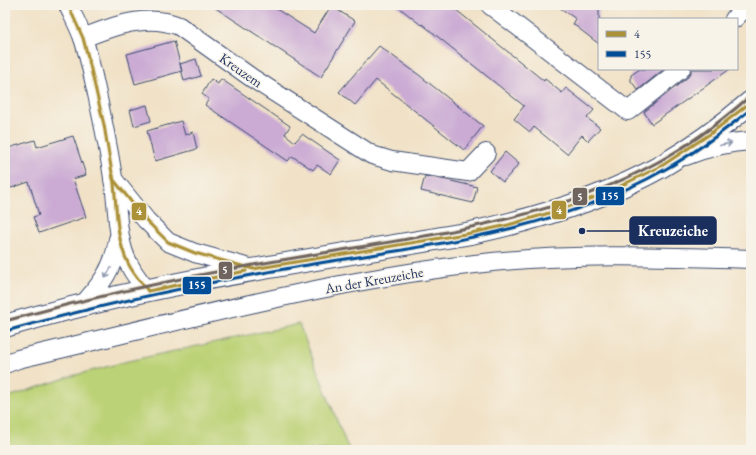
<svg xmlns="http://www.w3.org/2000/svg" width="756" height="455" font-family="'EB Garamond',serif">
<rect width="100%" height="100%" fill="#f7f3e8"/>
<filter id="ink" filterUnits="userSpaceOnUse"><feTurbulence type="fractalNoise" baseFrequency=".025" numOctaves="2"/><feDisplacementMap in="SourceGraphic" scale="8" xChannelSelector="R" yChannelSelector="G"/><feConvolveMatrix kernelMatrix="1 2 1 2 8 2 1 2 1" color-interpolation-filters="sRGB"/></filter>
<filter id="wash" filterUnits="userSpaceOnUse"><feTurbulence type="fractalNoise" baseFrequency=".012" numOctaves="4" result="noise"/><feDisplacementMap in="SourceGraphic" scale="16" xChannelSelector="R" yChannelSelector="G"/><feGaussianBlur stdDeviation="0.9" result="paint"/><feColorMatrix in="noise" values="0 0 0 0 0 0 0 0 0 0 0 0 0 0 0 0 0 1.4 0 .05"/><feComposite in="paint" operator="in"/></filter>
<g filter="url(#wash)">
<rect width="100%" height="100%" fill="#f1e2c7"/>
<polygon fill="#bcd276" stroke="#6c806a" points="299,324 346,443 350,450 5,450 5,398 72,376 128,361"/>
<g id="blocks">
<g fill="#cbabd4">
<polygon points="211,5 270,5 314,33 331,6 355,21 321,77"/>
<polygon points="396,5 450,5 544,81 545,79 562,93 566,88 594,110 587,118 600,128 588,141 582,135 567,154 534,127 530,132 514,119 524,106 422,24 421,25"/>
<polygon points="556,5 599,5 599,44 573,24 576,19"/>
<polygon points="174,41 182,71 135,84 127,54"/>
<polygon points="379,46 419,75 483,126 464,150 376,80 355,105 339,92"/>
<polygon points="196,59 201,76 184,81 180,64"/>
<polygon points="640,69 664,69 638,90 631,81 631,75"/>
<polygon points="691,69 730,69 652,124 644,112 688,77 691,73"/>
<polygon points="211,79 218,84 221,79 290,126 285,134 295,142 302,134 340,160 331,174 317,165 313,170 292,156 288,161 205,105 209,99 202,94"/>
<polygon points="147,105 151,121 134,126 130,110"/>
<polygon points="181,121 185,135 193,132 197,149 155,161 147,131"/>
<polygon points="73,136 86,175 73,179 86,217 39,233 33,217 39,215 29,182 5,190 5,149 35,140 37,147"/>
<polygon points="505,152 519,164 503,182 490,171"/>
<polygon points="425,176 447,180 477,187 473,203 421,191"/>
</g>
</g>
</g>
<g filter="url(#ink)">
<use href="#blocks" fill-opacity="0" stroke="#3b4a6e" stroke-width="1"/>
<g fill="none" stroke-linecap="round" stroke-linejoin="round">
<defs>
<g id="minor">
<path d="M 68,5 C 73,16 79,27 83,38 C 89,56 93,76 97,94 C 103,122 109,150 113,178 C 121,225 112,252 148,291"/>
<polyline points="490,5 628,111 681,69"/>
<polyline points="734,19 748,5"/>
<path d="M 83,38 C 113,26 147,13 179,26 L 252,78 L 372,155 L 392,161 L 468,172 L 486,153"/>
<path d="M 686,156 C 706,148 729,142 751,141"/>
<polyline points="113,179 146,220 168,242 195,253 253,269"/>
<path d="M 82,306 C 101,284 114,269 118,239"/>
<path d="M 5,364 L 18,359 C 169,324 320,282 475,264 C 566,253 659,256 751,259"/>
</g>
<path id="secondary" d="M 5,326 C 157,281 315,260 471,233 C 537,219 603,199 662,166 C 693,148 724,125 751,102"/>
</defs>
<use href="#minor" stroke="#3b4a6e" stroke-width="20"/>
<use href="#secondary" stroke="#3b4a6e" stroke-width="24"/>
<use href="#minor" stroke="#fff" stroke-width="18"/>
<use href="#secondary" stroke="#fff" stroke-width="22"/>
<defs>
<g id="bus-1">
<polyline points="68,5 83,38 89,61 104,125 113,179 146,220 168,242 195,253 253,269 471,233 508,225 556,211 604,194 663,165 710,134 751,102"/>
<path d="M 113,175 C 117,204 115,237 128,263 C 133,274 141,282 148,291"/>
<polyline points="148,291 246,271"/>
</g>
<path id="bus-2" d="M 6,331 C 102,304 198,284 296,267 C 421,246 551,234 664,170 C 695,153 724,131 751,109"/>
<path id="bus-3" d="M 5,321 C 100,295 196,274 294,258 C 418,236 546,224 658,162 C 690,145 720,122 748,98"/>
</defs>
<use href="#bus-1" stroke="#f7f3e8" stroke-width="6"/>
<use href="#bus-2" stroke="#f7f3e8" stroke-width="6"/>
<use href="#bus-3" stroke="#f7f3e8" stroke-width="6"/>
<use href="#bus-1" stroke="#ab9138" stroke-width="3"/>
<use href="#bus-2" stroke="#014d97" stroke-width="3"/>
<use href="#bus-3" stroke="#6f655e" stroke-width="3"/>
</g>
<defs><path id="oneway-shaft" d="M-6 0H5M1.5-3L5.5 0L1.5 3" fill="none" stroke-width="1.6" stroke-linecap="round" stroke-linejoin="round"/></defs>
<g stroke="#8d97ae">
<use href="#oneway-shaft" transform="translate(726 144) rotate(-12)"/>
<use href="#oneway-shaft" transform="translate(108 273) rotate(120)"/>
</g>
</g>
<g text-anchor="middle" stroke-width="3" stroke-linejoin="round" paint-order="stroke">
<g font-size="14" fill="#1b2f5e" stroke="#f7f3e8">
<text transform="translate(241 70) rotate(35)" y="5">Kreuzem</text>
<text transform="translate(374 280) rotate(-10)" y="5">An der Kreuzeiche</text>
</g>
</g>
<path fill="none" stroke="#1b2f5e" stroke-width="1.5" d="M582 231L630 231"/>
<circle fill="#1b2f5e" stroke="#f7f3e8" stroke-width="1.5" cx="582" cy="231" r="4"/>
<rect fill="#1b2f5e" stroke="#1b2f5e" stroke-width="1.5" x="630" y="217" width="86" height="27" rx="4"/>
<g font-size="15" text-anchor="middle" font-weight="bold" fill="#fff">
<text x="673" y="236">Kreuzeiche</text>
</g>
<g stroke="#f7f3e8" stroke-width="1.5">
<rect x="595" y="186" width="30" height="20" rx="4" fill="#014d97"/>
<rect x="572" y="187" width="16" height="19" rx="4" fill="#6f655e"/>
<rect x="551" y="200" width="16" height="20" rx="4" fill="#ab9138"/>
<rect x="131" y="202" width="16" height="19" rx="4" fill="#ab9138"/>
<rect x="218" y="261" width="15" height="19" rx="4" fill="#6f655e"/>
<rect x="182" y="276" width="30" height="19" rx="4" fill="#014d97"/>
</g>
<g font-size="11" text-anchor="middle" font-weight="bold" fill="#fff">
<text x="610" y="200">155</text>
<text x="580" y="201">5</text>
<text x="559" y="214">4</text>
<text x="139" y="215">4</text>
<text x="225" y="274">5</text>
<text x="197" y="289">155</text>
</g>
<rect width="756" height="455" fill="none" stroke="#f7f3e8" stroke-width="20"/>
<rect x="598" y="18" width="140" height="52" fill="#f7f3e8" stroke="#9fa5b1"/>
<rect x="606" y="31" width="20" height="6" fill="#ab9138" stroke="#9fa5b1"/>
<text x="634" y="38" font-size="12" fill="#1b2f5e">4</text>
<rect x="606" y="51" width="20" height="6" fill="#014d97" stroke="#9fa5b1"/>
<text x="634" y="58" font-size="12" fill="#1b2f5e">155</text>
</svg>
